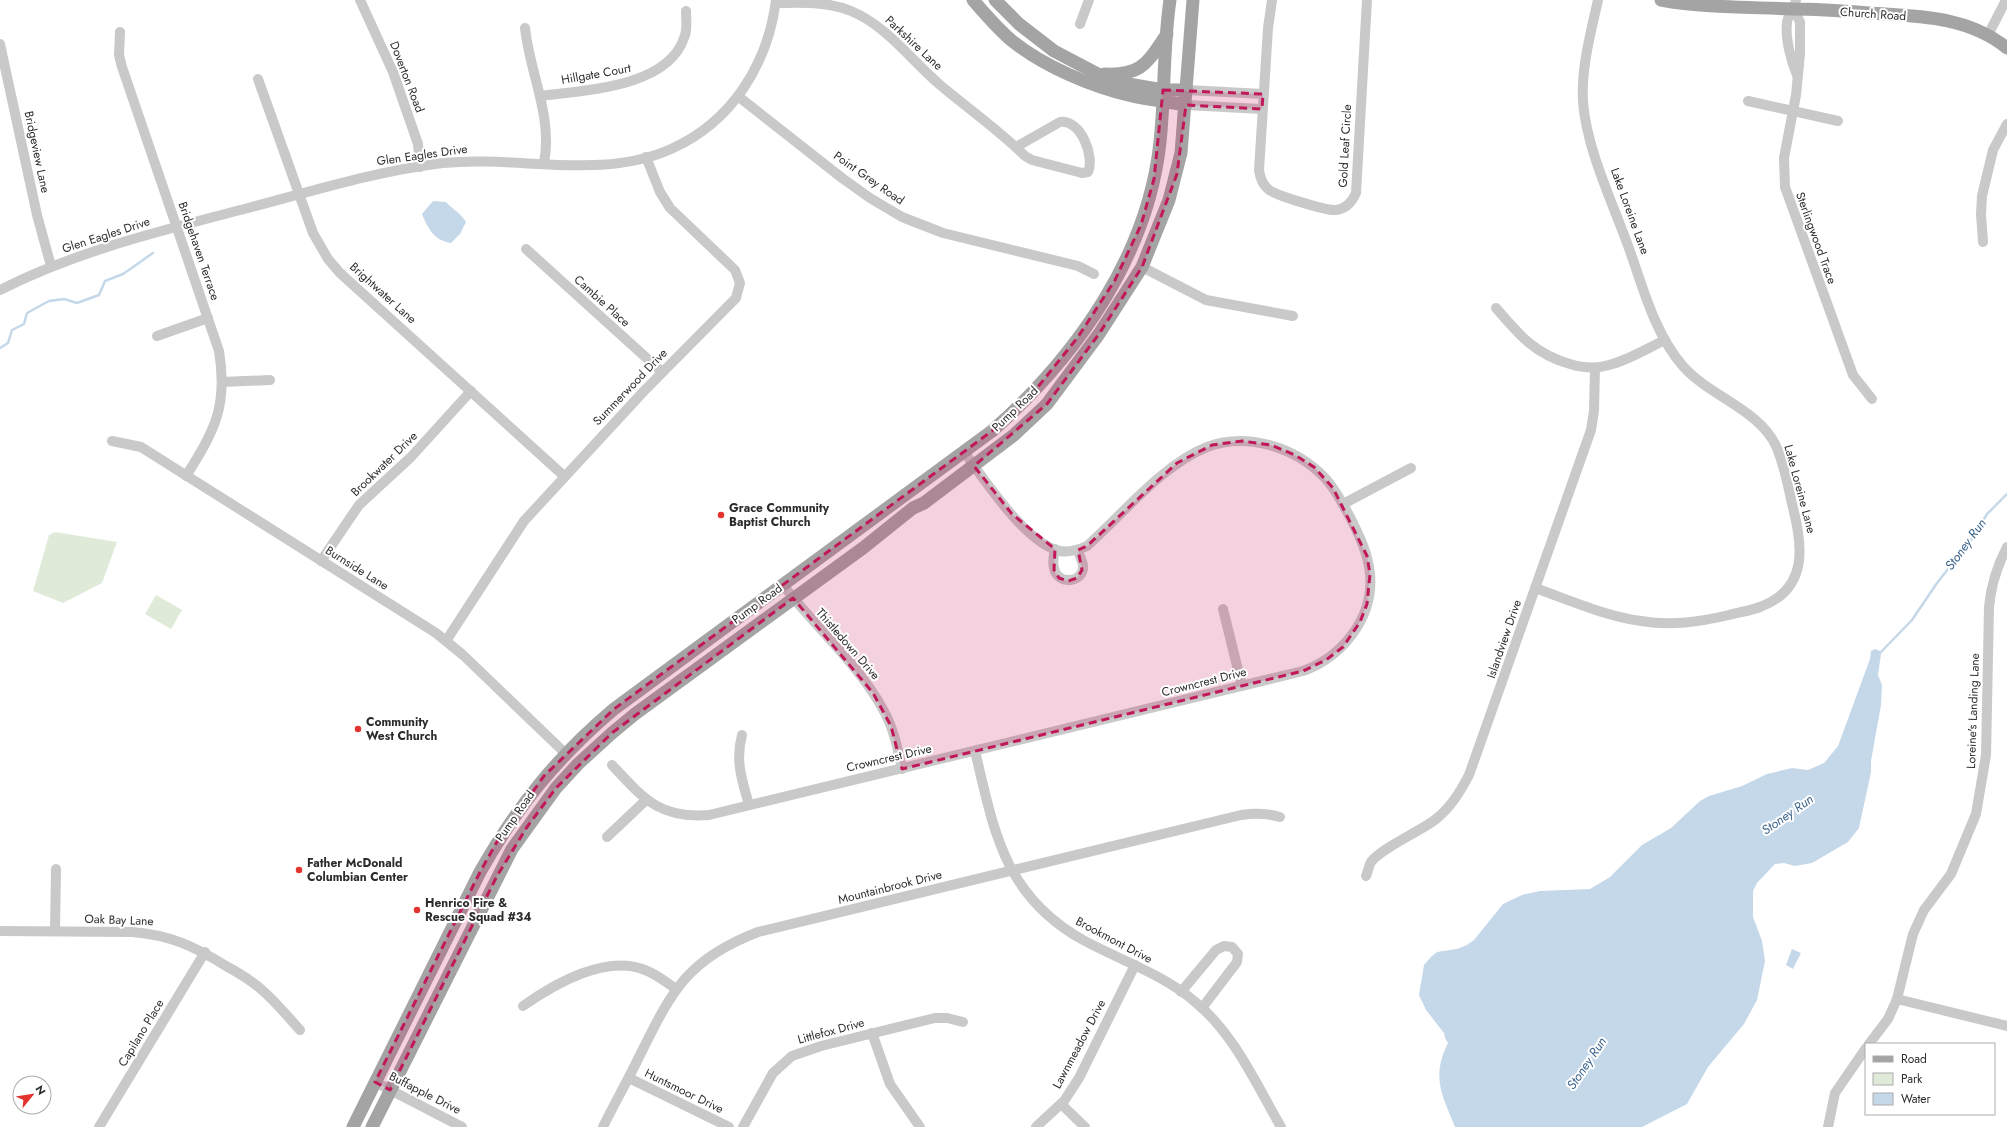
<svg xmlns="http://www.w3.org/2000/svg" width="2007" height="1127" font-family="Jost,sans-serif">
<rect width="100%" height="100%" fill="#fff"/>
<g fill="#e0ead9">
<polygon points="55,532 117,542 102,583 63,603 33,591 49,535"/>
<polygon points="156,595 182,610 171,629 145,614"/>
</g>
<g fill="#c5d8ea">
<path d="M 433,201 L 446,202 C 453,210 460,212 466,222 L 460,234 L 451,243 C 435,241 428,229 422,214 Z"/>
<path d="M 1875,649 L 1880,651 L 1881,654 L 1878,675 L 1882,685 L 1881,705 L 1871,761 L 1871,772 L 1859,828 L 1848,842 L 1812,863 L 1795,866 L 1784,863 L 1775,864 L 1757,883 L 1753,891 L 1753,917 L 1762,941 L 1765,961 L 1757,1000 L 1744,1024 L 1708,1067 L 1687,1104 L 1642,1127 L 1455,1127 C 1442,1095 1431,1077 1448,1043 L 1445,1038 L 1444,1033 L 1426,1010 L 1419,995 L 1424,965 L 1431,957 L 1437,952 L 1457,949 L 1467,945 L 1474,940 L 1503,904 L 1522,895 L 1540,891 L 1590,889 L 1610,877 L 1642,845 L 1671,828 L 1700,801 L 1709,796 L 1742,786 L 1767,774 L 1792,768 L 1808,770 L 1824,763 L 1838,746 L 1870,659 L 1871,651 Z"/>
<polygon points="1792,949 1801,953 1793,969 1786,965"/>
</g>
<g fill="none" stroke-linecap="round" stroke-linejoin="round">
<g stroke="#c5d8ea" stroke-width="2.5">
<polyline points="0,348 8,343 12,330 24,324 27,313 49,301 64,299 77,303 99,295 105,281 123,274 153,253"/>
<polyline points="1879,654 1912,620 1937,583 1974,536 1987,514 2007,494"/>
</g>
<g stroke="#c9c9c9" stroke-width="10">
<polyline points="360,0 393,72 418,144 420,167"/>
<path d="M 1272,0 L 1268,28 L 1259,170 C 1260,177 1262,184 1268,189 C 1274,195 1327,211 1336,210 C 1346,209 1352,202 1356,193 L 1367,0"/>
<path d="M 1796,0 C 1794,9 1787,17 1787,23 C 1785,38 1791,61 1797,75"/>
<path d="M 776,3 C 801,3 827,1 851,11 C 887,26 910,59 939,84 C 966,107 1000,131 1025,156 L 1032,160 L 1082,173 L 1088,172 C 1095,157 1081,119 1060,122 L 1016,147"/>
<polyline points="1794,9 1800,22 1800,54 1796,95 1784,158 1785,187 1853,375 1872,399"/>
<polyline points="1080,24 1089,0"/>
<path d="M 525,28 C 530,74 553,117 544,163"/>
<path d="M 120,32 L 119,55 L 122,67 L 219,351 C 228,406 215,430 186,476"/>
<polyline points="1988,35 2006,0"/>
<polyline points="0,44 37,215 51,266"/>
<polyline points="258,79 313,233 328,259 340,273 564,476"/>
<polyline points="1187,90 1263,94"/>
<path d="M 540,96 C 584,90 667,88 684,38 C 688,30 686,20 686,11"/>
<polyline points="739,97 842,178 870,198 902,217 943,233 1078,266 1094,274"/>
<polyline points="1748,101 1838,121"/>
<polyline points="1186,105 1262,109"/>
<polyline points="1983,242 1981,214 1982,196 1993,150 2007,124"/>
<polyline points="526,249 662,372"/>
<polyline points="1142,267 1206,300 1293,316"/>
<path d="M 0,290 C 79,250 164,230 248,208 C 313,191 376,171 443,163 C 518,155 600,181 671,149 C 732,122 768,64 776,0"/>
<path d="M 1496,308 C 1519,335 1535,354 1570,364 C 1583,368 1596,369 1609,365 C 1629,360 1646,349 1665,340"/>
<polyline points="157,336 208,318"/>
<polyline points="222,382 270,380"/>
<polyline points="112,441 141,447 436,633 463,655 565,753"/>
<polyline points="1343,504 1411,468"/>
<path d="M 1055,549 C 1054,555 1052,562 1054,568 C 1057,586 1085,583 1083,565 C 1082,560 1079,555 1078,550"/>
<polyline points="321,561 359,505 411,457 471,391"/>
<path d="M 783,585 C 816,628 860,665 885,713 C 894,730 898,750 902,769"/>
<path d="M 1535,588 C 1569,600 1605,616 1641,621 C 1672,626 1699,622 1729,615 C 1739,612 1750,611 1760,607 C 1809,589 1803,545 1792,504 C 1788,485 1784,464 1776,446 C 1759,409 1708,396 1682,365 C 1653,331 1642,283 1627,243 C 1611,199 1586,147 1583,101 C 1581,68 1591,32 1598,0"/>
<polyline points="1223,609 1242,686"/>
<polyline points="446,641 524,521 644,391 736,298 740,283 735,270 670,208 660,192 646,157"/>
<path d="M 742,735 C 735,761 742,780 749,805"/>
<path d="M 975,751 C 994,831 1004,896 1083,940 C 1120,960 1162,974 1194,1001 C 1234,1033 1256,1084 1281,1127"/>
<path d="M 612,765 C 643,798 659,819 709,815 L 1303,671 C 1342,657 1374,618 1370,574 C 1368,553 1359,535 1350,517 C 1342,503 1335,488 1324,477 C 1295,447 1247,432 1207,447 C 1162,465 1123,514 1087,546 C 1078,550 1069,553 1060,551 C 1026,544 984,479 964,452"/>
<polyline points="607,837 646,800"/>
<path d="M 1366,876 C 1368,872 1369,865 1371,862 C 1381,848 1421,831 1436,819 C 1451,807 1460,792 1469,775 L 1591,430 L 1594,411 L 1595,368"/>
<path d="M 0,931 L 132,932 C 170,935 194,946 226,966 C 239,973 251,980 262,990 C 276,1002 288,1017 300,1030"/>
<polyline points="55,931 56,869"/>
<polyline points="1181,992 1216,950 1224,946 1232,947 1238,954 1237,962 1202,1008"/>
<polyline points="1897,999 2007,1026"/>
<path d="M 523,1006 C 554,984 606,954 645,970 C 656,974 666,982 676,989"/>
<polyline points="872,1033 890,1084 920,1127"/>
<path d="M 1869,1044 L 1888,1019 L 1897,999 L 1913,934 L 1924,910 L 1951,874 L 1976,814 L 1986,755 L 1989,607 C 1991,585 1997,566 2007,547"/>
<polyline points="629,1078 729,1127"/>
<polyline points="375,1082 462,1127"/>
<polyline points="1061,1104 1085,1127"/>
<polyline points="99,1127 205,952"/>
<path d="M 603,1127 C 614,1104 627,1082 638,1059 C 671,993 685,960 758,932 L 1241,815 C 1255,813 1266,813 1280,817"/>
<polyline points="743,1127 773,1073 792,1056 821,1046 935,1018 947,1018 963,1022"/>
<polyline points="1036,1127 1064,1101 1079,1078 1135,965"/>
<polyline points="1828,1127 1835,1093 1866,1048"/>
</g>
<g stroke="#a4a4a4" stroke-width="13">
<path d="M 973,0 C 985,14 997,28 1011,40 C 1043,66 1092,87 1132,96 C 1150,100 1168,102 1186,105"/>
<polyline points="995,0 1019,24 1054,51 1111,81 1163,90 1187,90"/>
<path d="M 1661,0 C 1704,8 1749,7 1793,9 C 1819,9 1844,11 1869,13 C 1917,16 1968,16 2007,48"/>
<path d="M 1104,74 C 1142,76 1147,63 1167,34"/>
<path d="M 353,1127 L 480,872 C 516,808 557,757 614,709 L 992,431 C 1076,357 1148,256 1160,142 C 1165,95 1163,47 1170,0"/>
<polyline points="372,1127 512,849 556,788 578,764 612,733 635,714 863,548 913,508 924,503 1014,435 1047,404 1099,334 1142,267 1169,200 1181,153 1193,0"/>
</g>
</g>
<path fill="#c2185b" fill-opacity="0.2" stroke="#c2185b" stroke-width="3" stroke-dasharray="8 5" stroke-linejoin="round" d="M 1163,90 L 1263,94 L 1262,109 L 1186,105 L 1177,174 L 1142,267 L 1099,334 L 1047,404 L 974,466 L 1012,514 L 1055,549 L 1054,570 L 1059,578 L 1068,581 L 1077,578 L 1082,570 L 1078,550 L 1087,546 L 1177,463 L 1212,445 L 1242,441 L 1271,445 L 1295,455 L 1314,467 L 1333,488 L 1367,556 L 1370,574 L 1367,604 L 1360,622 L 1343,647 L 1326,660 L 1303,671 L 902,769 L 891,726 L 873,693 L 793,598 L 612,733 L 556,788 L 527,827 L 497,876 L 390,1090 L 375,1082 L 480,872 L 498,840 L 544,776 L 614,709 L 992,431 L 1029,398 L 1078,337 L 1115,280 L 1141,225 L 1154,179 Z"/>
<g fill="#e3332e" stroke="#fff" stroke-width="1.5">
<circle cx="721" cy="515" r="4"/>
<circle cx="358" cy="729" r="4"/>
<circle cx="299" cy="870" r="4"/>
<circle cx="417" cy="910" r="4"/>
</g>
<g text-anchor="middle" stroke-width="4" stroke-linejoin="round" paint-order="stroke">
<g font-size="12" fill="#2c2c2c" stroke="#fff">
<text transform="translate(1873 14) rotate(4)" y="4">Church Road</text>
<text transform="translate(914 43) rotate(43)" y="4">Parkshire Lane</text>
<text transform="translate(596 74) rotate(-10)" y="4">Hillgate Court</text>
<text transform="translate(407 77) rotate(69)" y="4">Doverton Road</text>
<text transform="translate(1345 146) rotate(-87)" y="4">Gold Leaf Circle</text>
<text transform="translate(37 152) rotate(78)" y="4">Bridgeview Lane</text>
<text transform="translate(422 155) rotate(-8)" y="4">Glen Eagles Drive</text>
<text transform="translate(869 178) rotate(35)" y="4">Point Grey Road</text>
<text transform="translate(1630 211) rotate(70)" y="4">Lake Loreine Lane</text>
<text transform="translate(106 235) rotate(-18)" y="4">Glen Eagles Drive</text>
<text transform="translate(1816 238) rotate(70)" y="4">Sterlingwood Trace</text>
<text transform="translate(199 251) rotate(71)" y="4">Bridgehaven Terrace</text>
<text transform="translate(383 293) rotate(42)" y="4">Brightwater Lane</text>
<text transform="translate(602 301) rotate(42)" y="4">Cambie Place</text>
<text transform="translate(630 387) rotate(-46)" y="4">Summerwood Drive</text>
<text transform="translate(1015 409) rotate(-44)" y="4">Pump Road</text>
<text transform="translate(384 464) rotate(-44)" y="4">Brookwater Drive</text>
<text transform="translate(1800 489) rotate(75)" y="4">Lake Loreine Lane</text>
<text transform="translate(357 568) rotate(32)" y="4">Burnside Lane</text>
<text transform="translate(757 604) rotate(-36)" y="4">Pump Road</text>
<text transform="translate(1504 639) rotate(-71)" y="4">Islandview Drive</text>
<text transform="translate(848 644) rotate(49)" y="4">Thistledown Drive</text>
<text transform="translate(1204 682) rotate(-14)" y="4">Crowncrest Drive</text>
<text transform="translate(1973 711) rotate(-88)" y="4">Loreine's Landing Lane</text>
<text transform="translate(889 758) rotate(-13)" y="4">Crowncrest Drive</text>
<text transform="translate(515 816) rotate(-55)" y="4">Pump Road</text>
<text transform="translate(890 887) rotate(-14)" y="4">Mountainbrook Drive</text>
<text transform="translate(119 920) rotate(2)" y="4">Oak Bay Lane</text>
<text transform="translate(1114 940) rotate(28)" y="4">Brookmont Drive</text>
<text transform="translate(831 1031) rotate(-15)" y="4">Littlefox Drive</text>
<text transform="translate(141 1033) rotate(-59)" y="4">Capilano Place</text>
<text transform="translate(1079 1044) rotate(-62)" y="4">Lawnmeadow Drive</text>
<text transform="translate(684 1091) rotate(26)" y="4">Huntsmoor Drive</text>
<text transform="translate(425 1093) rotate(27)" y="4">Buffapple Drive</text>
</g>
<g font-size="12" font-weight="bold" fill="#2c2c2c" stroke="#fff" text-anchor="start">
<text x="729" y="512">Grace Community<tspan x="729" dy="14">Baptist Church</tspan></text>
<text x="366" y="726">Community<tspan x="366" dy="14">West Church</tspan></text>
<text x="307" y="867">Father McDonald<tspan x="307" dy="14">Columbian Center</tspan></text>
<text x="425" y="907">Henrico Fire &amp;<tspan x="425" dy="14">Rescue Squad #34</tspan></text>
</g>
<g font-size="13" font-style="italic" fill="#3b648c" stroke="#fff">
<text transform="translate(1965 544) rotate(-54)" y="5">Stoney Run</text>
<text transform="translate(1787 814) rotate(-35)" y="5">Stoney Run</text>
<text transform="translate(1586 1063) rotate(-56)" y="5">Stoney Run</text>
</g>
</g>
<rect x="1865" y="1043" width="130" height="72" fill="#ffffff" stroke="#ababab"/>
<rect x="1873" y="1056" width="20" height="6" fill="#a4a4a4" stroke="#ababab"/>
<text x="1901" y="1063" font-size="12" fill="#2c2c2c">Road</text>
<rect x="1873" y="1073" width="20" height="12" fill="#e0ead9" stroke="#ababab"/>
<text x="1901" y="1083" font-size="12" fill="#2c2c2c">Park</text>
<rect x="1873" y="1093" width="20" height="12" fill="#c5d8ea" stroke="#ababab"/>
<text x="1901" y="1103" font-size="12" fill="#2c2c2c">Water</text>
<g transform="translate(32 1095) rotate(60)"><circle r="19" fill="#ffffff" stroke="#ababab"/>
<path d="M0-3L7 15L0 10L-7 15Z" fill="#e3332e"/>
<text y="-6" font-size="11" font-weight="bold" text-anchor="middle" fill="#2c2c2c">N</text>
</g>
</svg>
